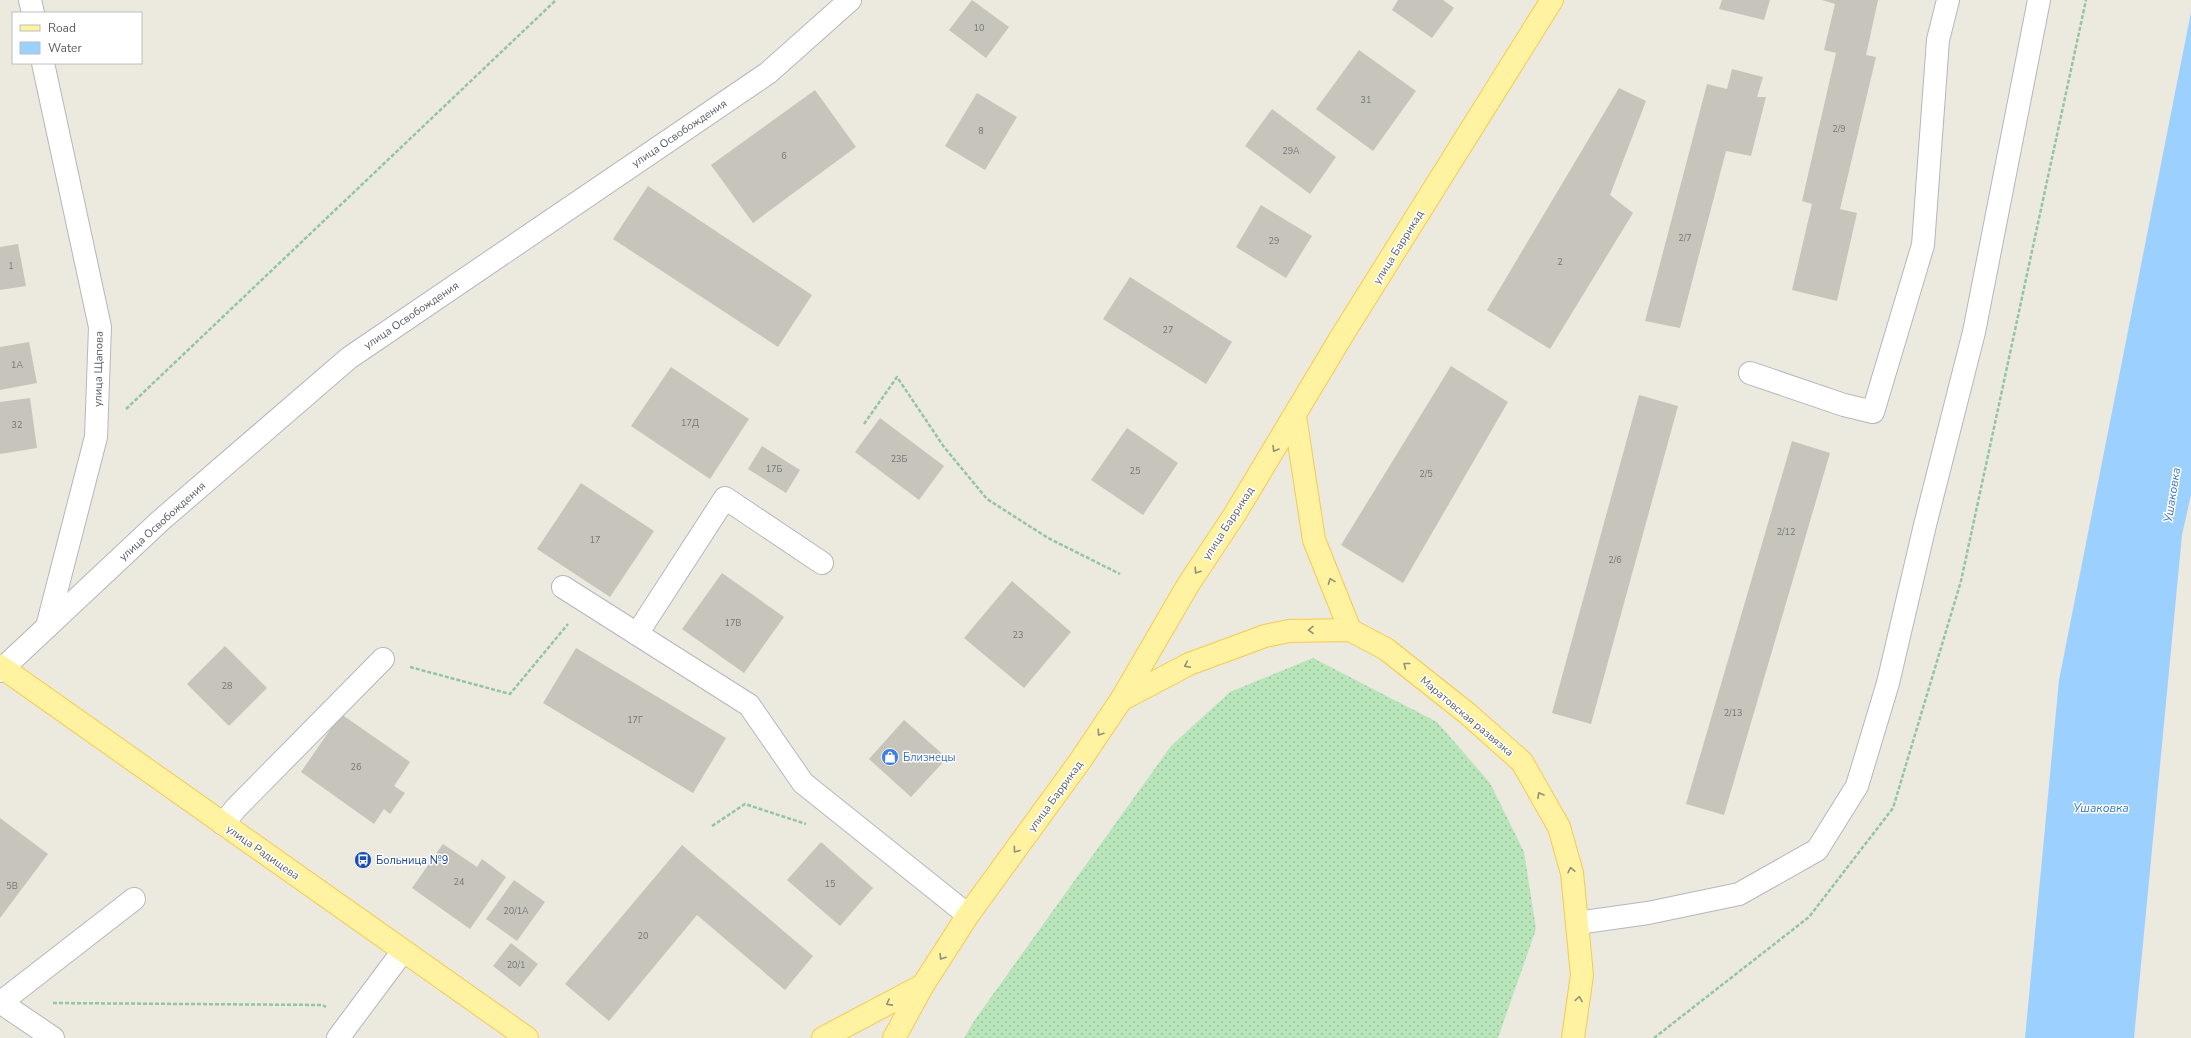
<svg xmlns="http://www.w3.org/2000/svg" width="2191" height="1038" font-family="'Nunito Sans',sans-serif">
<defs>
<pattern id="grass-dots" width="8" height="8" patternUnits="userSpaceOnUse"><rect width="8" height="8" fill="#b9e5bb"/><path d="M2 2h.1M6 6h.1" fill="none" stroke="#99bd9b" stroke-width="1.8" stroke-linecap="round"/></pattern>
</defs>
<rect width="100%" height="100%" fill="#ece9df"/>
<polygon fill="url(#grass-dots)" points="1313,658 1437,722 1490,783 1524,852 1536,929 1498,1038 964,1038 974,1021 1171,746 1230,692"/>
<polygon fill="#9cd1ff" points="2191,12 2191,495 2182,535 2134,1038 2025,1038 2059,680"/>
<g fill="#c7c4bc">
<polygon points="972,0 1009,27 986,58 949,30"/>
<polygon points="1398,0 1443,0 1454,8 1432,38 1392,10"/>
<polygon points="1722,0 1770,0 1764,20 1719,9"/>
<polygon points="1822,0 1878,0 1866,55 1876,57 1840,209 1857,213 1837,301 1792,290 1812,204 1802,201 1836,53 1824,50 1835,4"/>
<polygon points="1359,50 1416,91 1373,151 1316,109"/>
<polygon points="1732,69 1763,77 1757,97 1766,97 1751,156 1726,151 1680,328 1645,321 1707,84 1727,89"/>
<polygon points="1619,88 1646,101 1610,195 1633,213 1550,349 1487,310"/>
<polygon points="815,90 856,147 753,223 711,165"/>
<polygon points="977,93 1017,117 985,170 945,146"/>
<polygon points="1272,109 1336,157 1310,194 1245,146"/>
<polygon points="648,186 812,295 778,347 613,239"/>
<polygon points="1261,205 1312,236 1286,278 1236,247"/>
<polygon points="18,244 26,286 0,290 0,247"/>
<polygon points="1130,277 1232,342 1206,384 1103,319"/>
<polygon points="29,342 37,383 0,390 0,347"/>
<polygon points="1451,366 1508,402 1403,583 1341,545"/>
<polygon points="671,367 749,419 710,479 631,426"/>
<polygon points="1639,395 1678,406 1591,724 1552,713"/>
<polygon points="30,398 37,448 0,454 0,402"/>
<polygon points="880,418 944,466 919,500 855,452"/>
<polygon points="1127,428 1178,463 1143,515 1091,480"/>
<polygon points="1792,441 1830,453 1724,815 1686,804"/>
<polygon points="762,446 800,470 786,493 748,469"/>
<polygon points="581,483 654,531 610,597 537,549"/>
<polygon points="722,573 784,617 744,673 682,629"/>
<polygon points="1012,581 1071,632 1024,688 964,638"/>
<polygon points="225,646 267,688 229,726 187,684"/>
<polygon points="576,648 726,738 693,793 543,703"/>
<polygon points="341,714 410,762 394,786 405,793 390,814 384,809 374,824 301,772"/>
<polygon points="904,720 947,758 911,797 869,759"/>
<polygon points="0,818 48,854 0,918"/>
<polygon points="821,842 873,888 840,926 787,880"/>
<polygon points="443,844 477,867 482,859 506,877 470,929 412,888"/>
<polygon points="682,845 813,956 785,990 697,915 609,1021 565,984"/>
<polygon points="514,880 545,902 517,941 486,919"/>
<polygon points="511,943 538,964 520,987 493,966"/>
</g>
<g fill="none" stroke-linecap="round" stroke-linejoin="round">
<defs>
<g id="minor">
<polyline points="30,0 33,13"/>
<polyline points="43,63 100,327 96,437 47,627"/>
<polyline points="1750,373 1844,405 1873,412 1923,245 1938,40 1948,0"/>
<polyline points="563,587 749,705 803,783 968,915"/>
<polyline points="637,634 725,498 822,563"/>
<polyline points="0,671 160,521 349,358 768,73 850,0"/>
<polyline points="223,824 236,808 383,659"/>
<polyline points="1577,923 1648,913 1739,894 1817,850 1857,786 1888,683 1925,525 1974,332 2039,0"/>
<polyline points="0,1002 53,1038"/>
<polyline points="0,1003 134,899"/>
<polyline points="338,1038 403,951"/>
</g>
<g id="major">
<polyline points="1295,416 1314,540 1350,630"/>
<polyline points="0,666 527,1038"/>
<polyline points="1121,700 1189,664 1265,636 1289,631 1350,630 1386,649 1468,714 1522,762 1559,827 1572,873 1582,975 1573,1038"/>
<polyline points="823,1038 923,985"/>
<polyline points="894,1038 923,985 968,915 1080,761 1121,700 1188,585 1235,514 1343,334 1552,0"/>
</g>
</defs>
<use href="#minor" stroke="#b5b7bd" stroke-width="24"/>
<use href="#major" stroke="#f6cb4e" stroke-width="24"/>
<g stroke="#92c6a2" stroke-width="2.5" stroke-dasharray="4 2" stroke-linecap="butt">
<polyline points="126,409 556,0"/>
<polyline points="864,424 897,377 944,447 987,499 1048,538 1120,574"/>
<polyline points="410,667 510,694 568,624"/>
<polyline points="712,826 745,804 806,824"/>
<polyline points="53,1003 322,1005 326,1007"/>
<polyline points="1654,1038 1809,917 1893,808 1961,581 2086,0"/>
</g>
<use href="#minor" stroke="#fff" stroke-width="22"/>
<use href="#major" stroke="#fff2a1" stroke-width="22"/>
</g>
<defs><path id="oneway-chevron" d="M-2-3.5L2.5 0L-2 3.5" fill="none" stroke-width="1.6" stroke-linecap="round" stroke-linejoin="round"/></defs>
<g stroke="#929077">
<use href="#oneway-chevron" transform="translate(1275 449) rotate(121)"/>
<use href="#oneway-chevron" transform="translate(1197 571) rotate(124)"/>
<use href="#oneway-chevron" transform="translate(1331 581) rotate(-111)"/>
<use href="#oneway-chevron" transform="translate(1311 630) rotate(179)"/>
<use href="#oneway-chevron" transform="translate(1187 665) rotate(154)"/>
<use href="#oneway-chevron" transform="translate(1406 665) rotate(-142)"/>
<use href="#oneway-chevron" transform="translate(1100 733) rotate(124)"/>
<use href="#oneway-chevron" transform="translate(1540 795) rotate(-119)"/>
<use href="#oneway-chevron" transform="translate(1016 850) rotate(126)"/>
<use href="#oneway-chevron" transform="translate(1571 870) rotate(-103)"/>
<use href="#oneway-chevron" transform="translate(942 957) rotate(122)"/>
<use href="#oneway-chevron" transform="translate(1579 999) rotate(-81)"/>
<use href="#oneway-chevron" transform="translate(889 1003) rotate(152)"/>
</g>
<defs>
<symbol id="shop-disc" viewBox="-11 -11 22 22"><circle r="9.5" fill="#3f7fe0" stroke="#fff"/><path d="M-5-2.5h2.3a2.7 3.5 0 0 1 5.4 0H5L5.5 6h-11ZM-1.5-2.5h3a1.5 2.3 0 0 0-3 0Z" fill="#fff"/></symbol>
<symbol id="bus-disc" viewBox="-11 -11 22 22"><circle r="9.5" fill="#1a4fb4" stroke="#fff"/><path d="M-5-6H5V4H4V6H2V4H-2V6H-4V4H-5ZM-3.5-4V0h7V-4ZM-3.5 1.2v1.5H-2V1.2ZM2 1.2v1.5H3.5V1.2Z" fill="#fff"/></symbol>
</defs>
<g fill-rule="evenodd">
<use href="#shop-disc" x="880" y="747" width="20" height="20"/>
<use href="#bus-disc" x="353" y="850" width="20" height="20"/>
</g>
<g text-anchor="middle" stroke-width="3" stroke-linejoin="round" paint-order="stroke">
<g font-size="9" fill="#747678">
<text x="979" y="31">10</text>
<text x="1366" y="103">31</text>
<text x="1839" y="132">2/9</text>
<text x="981" y="134">8</text>
<text x="1291" y="154">29А</text>
<text x="784" y="159">6</text>
<text x="1685" y="241">2/7</text>
<text x="1274" y="244">29</text>
<text x="1560" y="265">2</text>
<text x="11" y="269">1</text>
<text x="1168" y="333">27</text>
<text x="17" y="368">1А</text>
<text x="690" y="426">17Д</text>
<text x="17" y="428">32</text>
<text x="899" y="462">23Б</text>
<text x="774" y="472">17Б</text>
<text x="1135" y="474">25</text>
<text x="1426" y="477">2/5</text>
<text x="1786" y="535">2/12</text>
<text x="595" y="543">17</text>
<text x="1615" y="563">2/6</text>
<text x="733" y="626">17В</text>
<text x="1018" y="638">23</text>
<text x="227" y="689">28</text>
<text x="1733" y="716">2/13</text>
<text x="635" y="723">17Г</text>
<text x="356" y="770">26</text>
<text x="459" y="885">24</text>
<text x="830" y="887">15</text>
<text x="12" y="889">5В</text>
<text x="516" y="914">20/1А</text>
<text x="643" y="939">20</text>
<text x="516" y="968">20/1</text>
</g>
<g font-size="11" fill="#585c61" stroke="#fff">
<text transform="translate(679 133) rotate(-34)" y="4">улица Освобождения</text>
<text transform="translate(1398 247) rotate(-58)" y="4">улица Баррикад</text>
<text transform="translate(411 315) rotate(-34)" y="4">улица Освобождения</text>
<text transform="translate(98 369) rotate(-89)" y="4">улица Щапова</text>
<text transform="translate(162 521) rotate(-42)" y="4">улица Освобождения</text>
<text transform="translate(1228 523) rotate(-57)" y="4">улица Баррикад</text>
<text transform="translate(1467 716) rotate(40)" y="4">Маратовская развязка</text>
<text transform="translate(1055 796) rotate(-54)" y="4">улица Баррикад</text>
<text transform="translate(263 852) rotate(35)" y="4">улица Радищева</text>
</g>
<g font-size="11" fill="#366cbe" stroke="#fff" text-anchor="start">
<text x="903" y="761">Близнецы</text>
</g>
<g font-size="11" fill="#164399" stroke="#fff" text-anchor="start">
<text x="376" y="864">Больница №9</text>
</g>
<g font-size="12" font-style="italic" fill="#3976bd" stroke="#fff">
<text transform="translate(2172 495) rotate(-81)" y="4">Ушаковка</text>
<text x="2101" y="812">Ушаковка</text>
</g>
</g>
<rect x="12" y="12" width="130" height="52" fill="#ffffff" stroke="#bcbec0"/>
<rect x="20" y="25" width="20" height="6" fill="#fff2a1" stroke="#bcbec0"/>
<text x="48" y="32" font-size="12" fill="#585c61">Road</text>
<rect x="20" y="42" width="20" height="12" fill="#9cd1ff" stroke="#bcbec0"/>
<text x="48" y="52" font-size="12" fill="#585c61">Water</text>
</svg>
